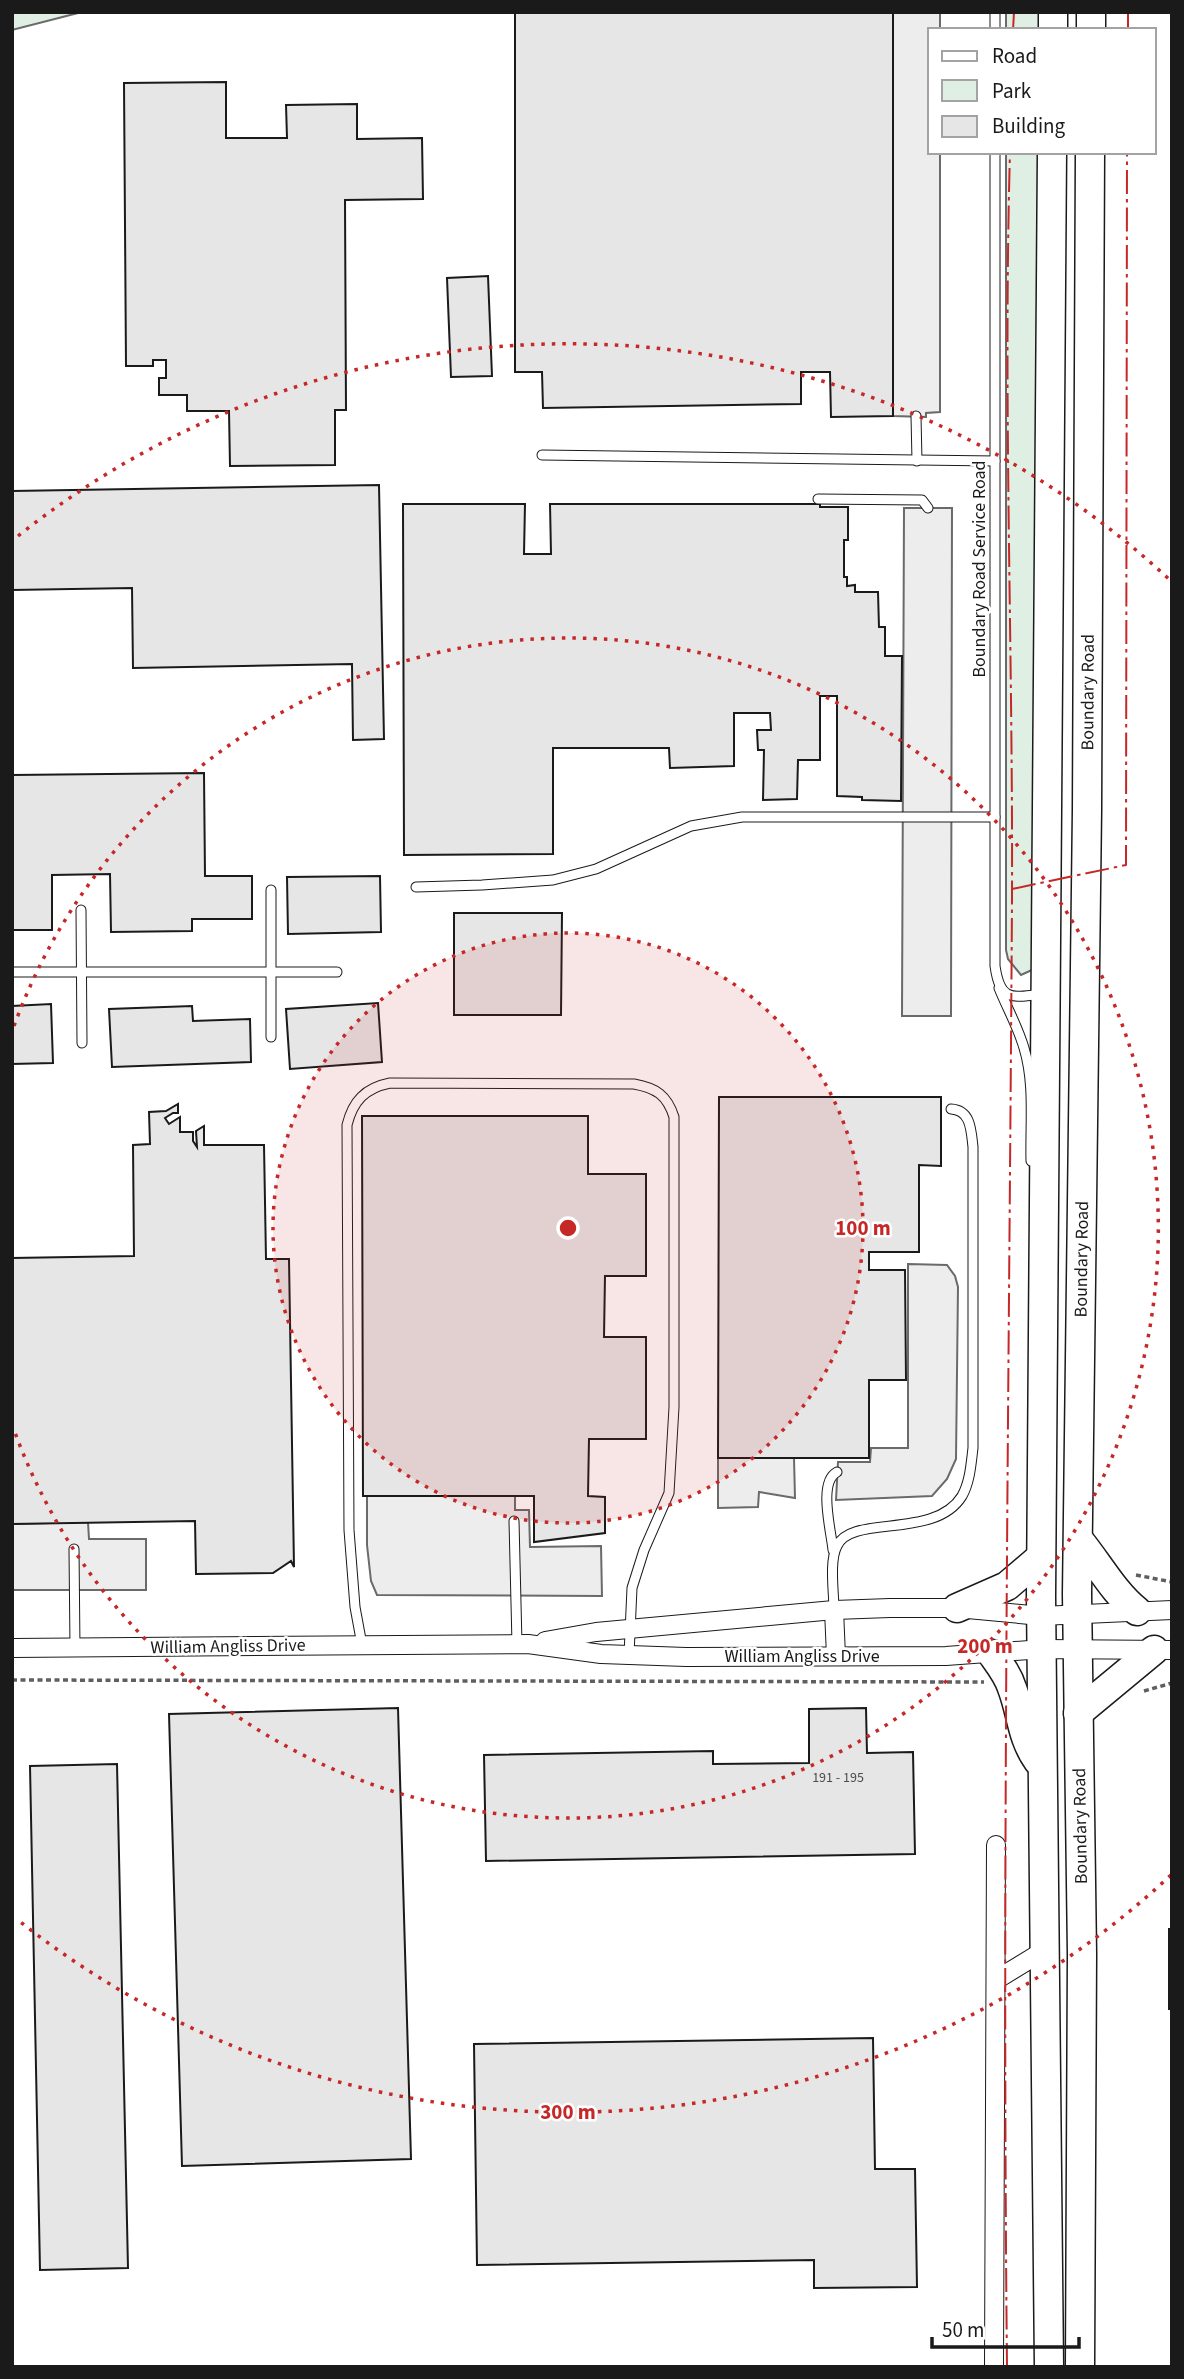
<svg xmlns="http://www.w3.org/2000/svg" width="1184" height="2379" font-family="'Source Sans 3',sans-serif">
<rect width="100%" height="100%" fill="#fff"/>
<g fill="#e0efe3" stroke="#6a6a6a" stroke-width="2">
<polygon points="12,12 82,12 12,30"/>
<rect x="1006" y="12" width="35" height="18"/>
<polygon points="1006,152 1040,152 1034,969 1021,975 1008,959 1006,950"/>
</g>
<g fill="#ededed" stroke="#6a6a6a" stroke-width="2">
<polygon points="893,12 940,12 940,30 930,30 930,152 940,152 940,412 926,413 926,417 893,416"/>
<polygon points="904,508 952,508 951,1016 902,1016"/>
<polygon points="908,1264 947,1265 955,1276 958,1287 956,1459 947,1479 932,1496 836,1500 838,1462 870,1462 871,1448 908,1448"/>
<polygon points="718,1458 794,1458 795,1498 759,1492 758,1507 718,1508"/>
<polygon points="367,1496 515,1496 515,1510 529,1510 530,1547 601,1546 602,1596 377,1595 371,1581 367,1545"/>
<polygon points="88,1522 89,1539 146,1539 146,1590 12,1590 12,1524"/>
</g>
<g fill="#e6e6e6" stroke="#1a1a1a" stroke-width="2">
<polygon points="515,12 893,12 893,416 831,417 830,372 801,372 801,404 543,408 542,372 515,372"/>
<polygon points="226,82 226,138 287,138 286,105 357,104 357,139 422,138 423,199 345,200 346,410 335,410 335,465 230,466 229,411 187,411 187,395 159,395 159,378 166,378 166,360 153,360 153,366 126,366 124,83"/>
<polygon points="488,276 492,376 451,377 447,278"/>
<polygon points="379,485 384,739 353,740 352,664 133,668 132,588 12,590 12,491"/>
<polygon points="403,504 525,504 524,554 551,554 550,504 820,504 820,507 848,507 848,540 844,540 844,577 847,577 847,586 855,585 855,592 878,592 879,627 885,627 885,656 902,656 901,801 862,800 862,797 837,796 837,696 820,696 820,760 798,760 797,799 763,800 764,750 758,750 757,730 771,730 770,713 734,713 734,766 670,768 669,748 553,748 553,854 404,855"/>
<polygon points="204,773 205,876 252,876 252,919 192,919 192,931 111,932 110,874 52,875 52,930 12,930 12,775"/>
<polygon points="380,876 381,932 288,934 287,877"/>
<polygon points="454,913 562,913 561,1015 454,1015"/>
<polygon points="378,1003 382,1062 290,1069 286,1009"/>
<polygon points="51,1004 53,1063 12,1064 12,1006"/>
<polygon points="192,1006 193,1021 250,1019 251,1062 112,1067 109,1009"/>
<polygon points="719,1097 941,1097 941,1166 919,1165 919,1252 869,1252 869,1270 905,1270 906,1380 869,1380 869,1458 718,1458"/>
<polygon points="178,1104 178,1113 173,1113 165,1118 169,1124 180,1117 180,1132 193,1132 193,1141 197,1147 196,1131 204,1126 204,1145 264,1145 266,1259 289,1259 294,1567 291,1561 273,1573 196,1574 195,1521 12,1524 12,1258 134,1256 133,1145 150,1144 149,1112 166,1111"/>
<polygon points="362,1116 588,1116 588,1174 646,1174 646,1276 605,1276 604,1337 646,1337 646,1439 589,1439 588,1496 605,1497 605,1533 534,1542 534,1496 363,1496"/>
<polygon points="398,1708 411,2159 182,2166 169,1714"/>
<polygon points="866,1708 867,1753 913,1752 915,1854 486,1861 484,1755 713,1751 713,1764 809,1763 809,1709"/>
<polygon points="117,1764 128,2268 40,2270 30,1766"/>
<rect x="1169" y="1929" width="3" height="80"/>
<polygon points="873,2038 875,2169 915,2169 917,2287 814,2288 814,2260 477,2265 474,2044"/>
</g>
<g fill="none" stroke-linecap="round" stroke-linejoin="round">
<defs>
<g id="lane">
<polyline points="995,30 995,12"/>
<path d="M 995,152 L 995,966 C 1000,1001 1011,998 1042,994"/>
<polyline points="916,416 917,461"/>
<polyline points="542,455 995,461"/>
<polyline points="818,499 922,500 928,508"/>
<polyline points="416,887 482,885 553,880 596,869 691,826 742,817 995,817"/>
<polyline points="271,890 271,1037"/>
<polyline points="81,910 82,1043"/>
<polyline points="12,972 337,972"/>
<path d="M 999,988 C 1007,1008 1018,1027 1024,1048 C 1035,1084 1030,1124 1031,1161"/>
<polyline points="514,1521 517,1644"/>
<polyline points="74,1549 75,1648"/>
<path d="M 833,1550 C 831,1530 818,1482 837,1472"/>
<path d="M 834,1610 C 834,1593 829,1561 837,1546 C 851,1514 935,1540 962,1496 C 970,1482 971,1464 973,1448 L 973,1147 C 971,1130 971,1110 951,1109"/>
<path d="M 362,1645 L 355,1607 L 349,1530 L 347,1125 C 353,1101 365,1088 390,1083 L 634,1084 C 656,1088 667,1095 674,1117 L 674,1407 L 669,1493 L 644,1550 L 632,1588 L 629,1655"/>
</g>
<g id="street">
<polyline points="834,1610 836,1656"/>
<polyline points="545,1641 596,1632 834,1610 890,1608 957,1608 1041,1616 1172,1610"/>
<polyline points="12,1648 528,1644 601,1654 686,1657 946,1656 1043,1649 1172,1650"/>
<polyline points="996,1980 1045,1950"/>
<polyline points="994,2367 996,1845"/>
</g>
<g id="primary">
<polyline points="1053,30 1053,12"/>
<polyline points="1091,30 1091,12"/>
<path d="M 1079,1540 C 1098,1563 1114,1593 1137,1611"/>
<polyline points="957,1608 1007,1586 1041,1557"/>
<path d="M 992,1654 C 1000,1665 1008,1675 1012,1688 C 1022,1714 1021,1737 1038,1761"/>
<polyline points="1078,1713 1154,1650"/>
<path d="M 1049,2367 C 1046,2110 1046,1853 1041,1597 L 1052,152"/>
<path id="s1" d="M 1080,2367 L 1082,1954 L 1077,1594 L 1087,810 L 1090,152"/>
</g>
</defs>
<use href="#lane" stroke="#1a1a1a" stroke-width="11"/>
<use href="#street" stroke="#1a1a1a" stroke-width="20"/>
<use href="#primary" stroke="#1a1a1a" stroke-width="31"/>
<g stroke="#5f5f5f" stroke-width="3.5" stroke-dasharray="5 3.5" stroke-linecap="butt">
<polyline points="1136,1575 1172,1582"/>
<polyline points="12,1680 984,1682"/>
<polyline points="1144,1691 1172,1683"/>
</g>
<use href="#lane" stroke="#fff" stroke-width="9"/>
<use href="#street" stroke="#fff" stroke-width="18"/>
<use href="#primary" stroke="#fff" stroke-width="28"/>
<g stroke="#c62828" stroke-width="2" stroke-dasharray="24 5 3.5 5" stroke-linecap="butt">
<polyline points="1013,30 1014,12"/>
<polyline points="1128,30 1128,12"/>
<polyline points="1012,889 1126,865 1127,152"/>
<path d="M 1007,2367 C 1002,1877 1009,1387 1012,898 C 1013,649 1003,401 1010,152"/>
</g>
</g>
<circle cx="568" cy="1228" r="295" fill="#c62828" fill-opacity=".12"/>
<g fill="none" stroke="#c62828" stroke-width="3.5" stroke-dasharray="3.5 7">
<circle cx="568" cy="1228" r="295"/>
<path d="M14 1026A590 590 0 1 1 14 1430"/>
<path d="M1171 1875A884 884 0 0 1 18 1920M18 536A884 884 0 0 1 1171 581"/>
</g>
<g text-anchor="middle" stroke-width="5" stroke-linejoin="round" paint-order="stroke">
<g font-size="14" fill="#4d4d4d">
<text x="838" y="1782">191 - 195</text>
</g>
<g font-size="18" fill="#1a1a1a" stroke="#fff">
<text transform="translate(979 569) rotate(-90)" y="6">Boundary Road Service Road</text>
<text dy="6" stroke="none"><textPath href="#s1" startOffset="1675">Boundary Road</textPath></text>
<text dy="6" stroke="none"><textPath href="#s1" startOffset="1108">Boundary Road</textPath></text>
<text transform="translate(228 1646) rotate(-1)" y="6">William Angliss Drive</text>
<text x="802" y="1662">William Angliss Drive</text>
<text transform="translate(1080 1826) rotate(-91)" y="6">Boundary Road</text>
</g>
</g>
<circle cx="568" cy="1228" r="10" fill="#c62828" stroke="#fff" stroke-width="3.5"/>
<g font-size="21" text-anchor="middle" font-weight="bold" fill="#c62828" stroke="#fff" stroke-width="5" stroke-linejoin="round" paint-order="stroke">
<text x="863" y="1235">100 m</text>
<text x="985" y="1653">200 m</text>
<text x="568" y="2119">300 m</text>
</g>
<rect width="1184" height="2379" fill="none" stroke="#1a1a1a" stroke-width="28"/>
<rect x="928" y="28" width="228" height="126" fill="#ffffff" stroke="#a3a3a3" stroke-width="2"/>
<rect x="942" y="51" width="35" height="10" fill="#ffffff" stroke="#a3a3a3" stroke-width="2"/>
<text x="992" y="63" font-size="21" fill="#1a1a1a">Road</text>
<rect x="942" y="80" width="35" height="21" fill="#e0efe3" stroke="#a3a3a3" stroke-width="2"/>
<text x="992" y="98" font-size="21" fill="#1a1a1a">Park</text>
<rect x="942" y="116" width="35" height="21" fill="#e6e6e6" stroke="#a3a3a3" stroke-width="2"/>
<text x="992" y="133" font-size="21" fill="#1a1a1a">Building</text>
<path d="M932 2337v10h147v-10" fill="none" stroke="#1a1a1a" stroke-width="3.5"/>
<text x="942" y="2337" font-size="21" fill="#1a1a1a" stroke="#ffffff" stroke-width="5" paint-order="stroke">50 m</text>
</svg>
